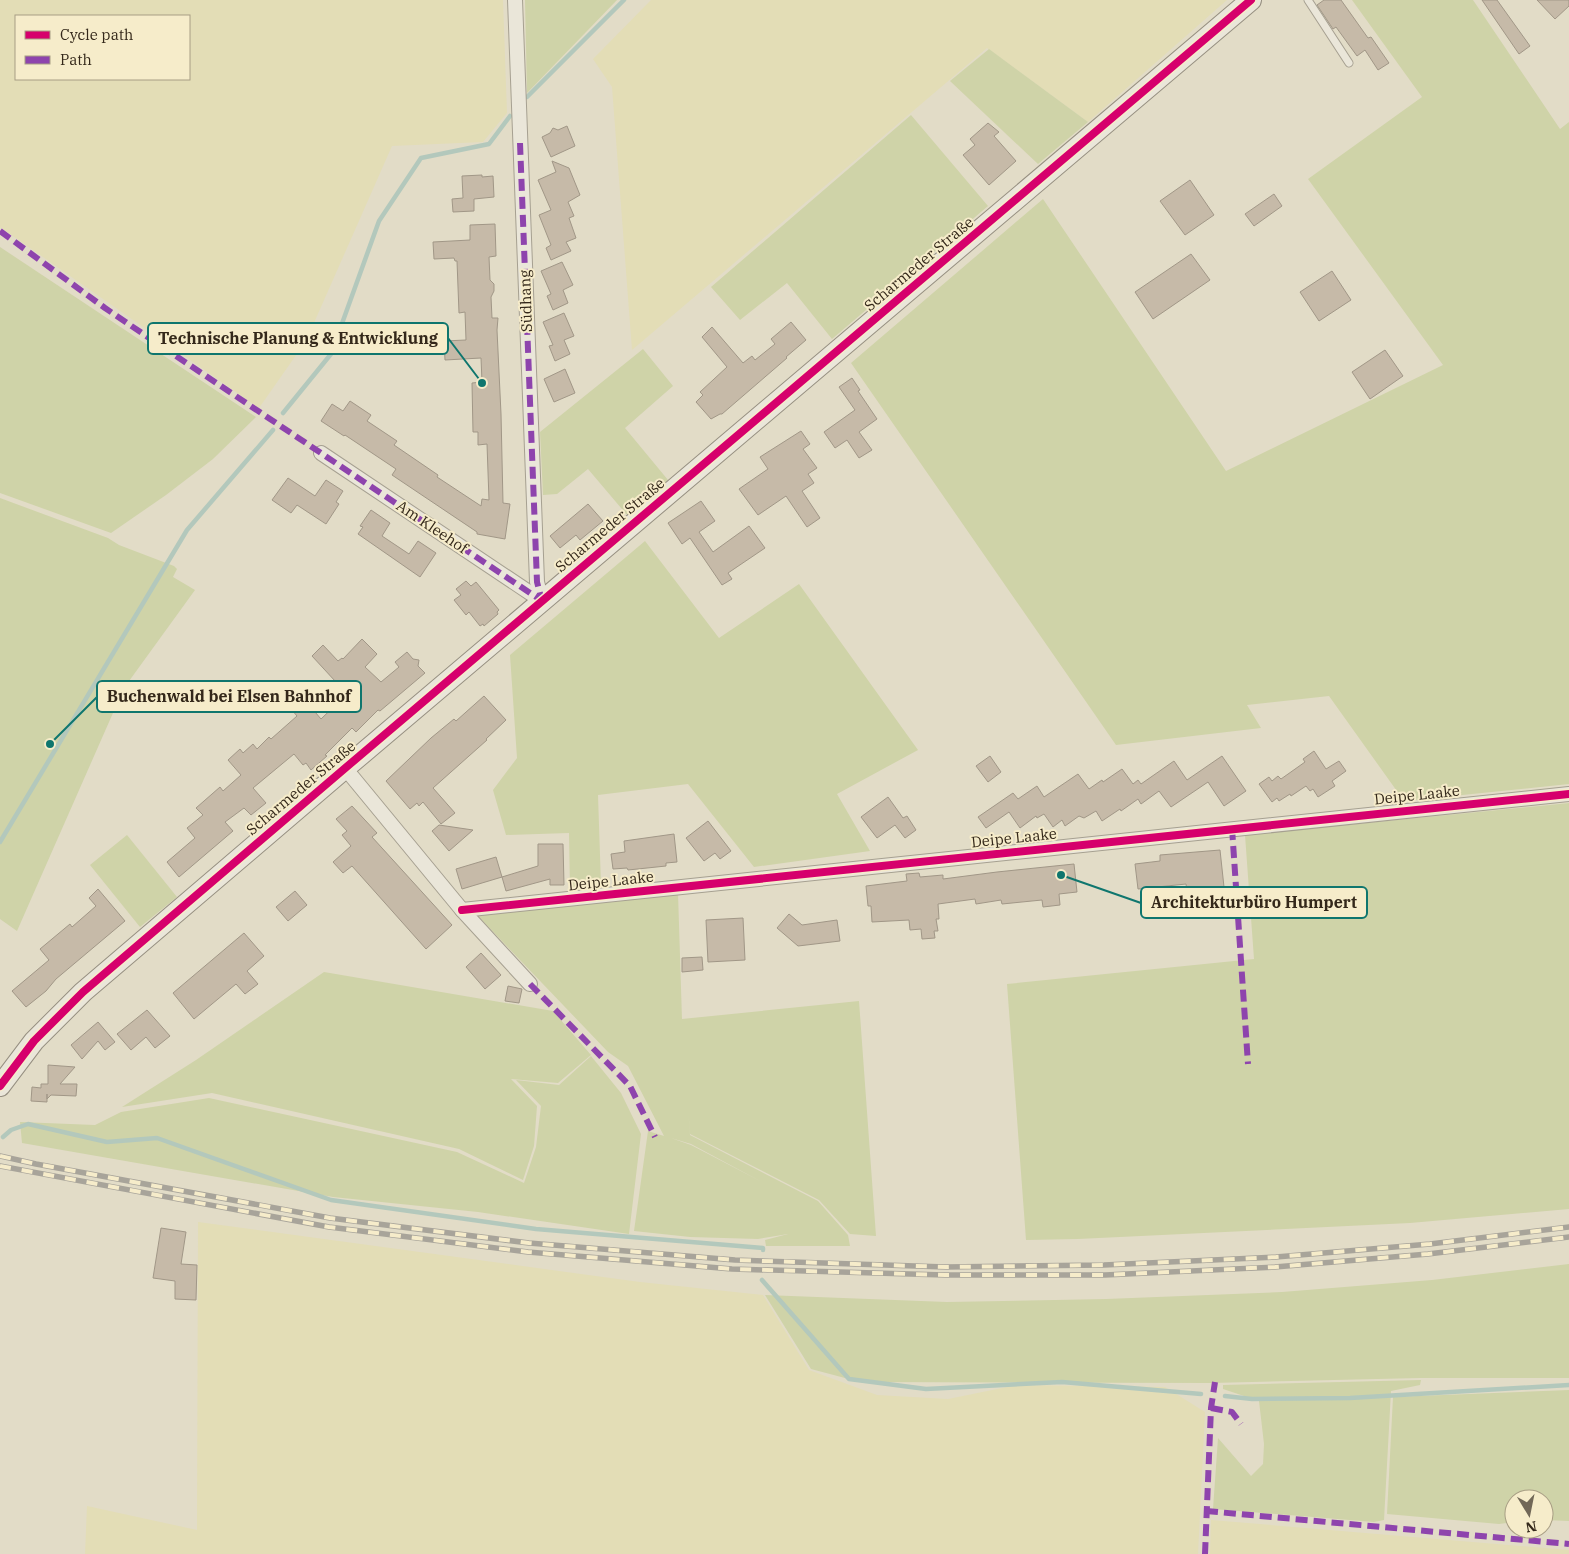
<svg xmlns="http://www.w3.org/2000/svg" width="1569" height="1554" font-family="'IBM Plex Serif',serif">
<rect width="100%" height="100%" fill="#e2dcc7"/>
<g fill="#e3ddb6" fill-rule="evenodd">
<path d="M 0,0 L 503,0 L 507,113 L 483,142 L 392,146 L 306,341 L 259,408 L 0,227 ZM 189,16 L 189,79 L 16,79 L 16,16 Z"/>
<polygon points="651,0 1227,0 1088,122 987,48 632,350 612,87 593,59"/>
<polygon points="198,1222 640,1282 763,1295 809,1370 877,1395 948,1399 1017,1385 1165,1387 1205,1412 1198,1554 85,1554 87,1506 197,1530"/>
<polygon points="1211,1520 1569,1550 1569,1554 1210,1554"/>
</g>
<g fill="#cfd3a8" fill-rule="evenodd">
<polygon points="525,0 617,0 527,93"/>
<polygon points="1352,0 1473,0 1560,129 1569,122 1569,784 1404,801 1329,696 1247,705 1261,728 1116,745 851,363 1043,199 1226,471 1443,365 1308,179 1422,97"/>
<polygon points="989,49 1088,122 1038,164 950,81"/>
<polygon points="911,115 988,206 832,339 787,283 740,320 711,287"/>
<polygon points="0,247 256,417 213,459 166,495 111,533 0,493"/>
<polygon points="643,349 673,386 625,428 668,480 627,515 588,469 557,494 543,495 540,432"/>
<polygon points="0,498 108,538 119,545 174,566 177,569 173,577 195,590 124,688 17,931 0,919"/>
<polygon points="645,541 719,638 799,584 918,750 837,794 870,851 754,867 688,784 598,795 601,885 570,889 569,833 506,835 493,790 517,758 510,655"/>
<polygon points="1569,803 1569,1209 1410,1223 1078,1239 1026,1240 1007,984 1254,959 1245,835"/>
<polygon points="127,835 177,897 140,927 90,865"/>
<path d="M 678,893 L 682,1019 L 859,1001 L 876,1236 L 850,1234 L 819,1200 L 690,1134 L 688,1107 L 690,1135 L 818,1201 L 848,1235 L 850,1246 L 766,1246 L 765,1240 L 788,1234 L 758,1239 L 690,1237 L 634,1231 L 648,1131 L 664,1136 L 628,1066 L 608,1052 L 478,916 ZM 671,1138 L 691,1144 L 762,1182 L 691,1145 Z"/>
<polygon points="324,972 553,1011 591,1055 558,1083 511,1079 537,1106 534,1146 523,1180 459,1149 212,1093 122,1107 196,1060"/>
<polygon points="591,1056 621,1093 641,1134 629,1234 478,1212 333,1197 22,1143 20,1122 95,1125 121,1112 209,1098 457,1152 524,1183 536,1147 541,1106 516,1080 559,1085"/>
<polygon points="1569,1264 1569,1378 1420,1378 1211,1383 860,1382 811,1369 765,1295 947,1302 1106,1299 1282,1292 1432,1280"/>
<polygon points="1421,1380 1420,1385 1391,1391 1384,1520 1374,1522 1213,1509 1218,1438 1251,1476 1263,1464 1264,1444 1259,1401 1223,1389 1223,1385"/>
<polygon points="1569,1390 1569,1521 1544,1520 1544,1499 1514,1499 1514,1522 1499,1524 1387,1514 1393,1397"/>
</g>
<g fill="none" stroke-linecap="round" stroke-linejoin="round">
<g stroke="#b3c8bc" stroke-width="4.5">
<polyline points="527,97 624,0"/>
<polyline points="283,413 331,354 379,221 421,158 489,144 510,116"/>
<polyline points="0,842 187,530 273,430"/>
<polyline points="3,1137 11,1130 28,1124 107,1142 157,1138 331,1200 536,1229 763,1248 763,1250"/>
<polyline points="762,1280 849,1379 926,1389 1062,1382 1201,1394"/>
<polyline points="1225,1396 1252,1399 1350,1398 1569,1385"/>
</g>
</g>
<g fill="#c6baa8" stroke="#a19787">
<polygon points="1324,0 1341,0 1368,38 1371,37 1389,63 1378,70 1365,50 1357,56 1336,27 1333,29 1317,5"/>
<polygon points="1482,0 1497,0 1530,46 1519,54"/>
<polygon points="1537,0 1569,0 1569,6 1555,19"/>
<polygon points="988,123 999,132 994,136 1016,161 989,185 963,155 975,145 970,139"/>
<polygon points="567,126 575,146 551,157 542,137 550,133 553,128 558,130"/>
<polygon points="552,161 569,168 580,195 568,202 574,216 569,218 576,238 566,242 571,251 551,260 546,248 551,245 539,215 551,210 538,180 556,172"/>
<polygon points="482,175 482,177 493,176 494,197 474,199 474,211 453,212 452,199 463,198 462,176"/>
<polygon points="1190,180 1214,215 1185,235 1160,201"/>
<polygon points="1274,194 1282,206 1254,226 1245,214"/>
<polygon points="495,224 496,256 489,257 490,280 494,284 494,291 491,297 492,318 498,318 497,330 501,414 503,503 510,504 505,539 477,534 477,532 392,475 396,469 345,435 344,436 321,421 332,404 343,411 350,401 371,415 367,421 397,441 394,445 438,475 437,477 481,506 482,499 489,500 487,444 478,445 478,432 473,432 472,383 482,382 481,358 445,360 444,341 466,340 465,312 459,313 457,261 455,261 454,258 434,259 433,242 470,240 470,225"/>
<polygon points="1191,254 1210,280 1153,319 1135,292"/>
<polygon points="562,262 573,285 563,290 568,303 553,310 547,296 551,294 541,271"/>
<polygon points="1332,271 1351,300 1319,321 1300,292"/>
<polygon points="564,313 574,336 564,340 570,354 555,361 549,346 553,345 543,322"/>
<polygon points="791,322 806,340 786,357 787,358 722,414 720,414 711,419 696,402 703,395 700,392 727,367 702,337 712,327 743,363 752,356 755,360 775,344 771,339"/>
<polygon points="1385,350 1403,376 1370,399 1352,372"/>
<polygon points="565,369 575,393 554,402 544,379"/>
<polygon points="852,378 860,390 858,391 877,419 859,432 872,450 859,458 847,440 835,448 824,432 855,410 839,387"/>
<polygon points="801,431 810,444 803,449 817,468 808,474 814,483 802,491 820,518 807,527 786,496 758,515 739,489 768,469 760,457"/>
<polygon points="288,478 315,496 326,480 343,491 336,502 339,504 326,524 297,505 291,513 272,500"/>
<polygon points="701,501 715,521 699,532 713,552 749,526 765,548 728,573 732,579 722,585 690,538 682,544 668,523"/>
<polygon points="588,504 603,521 580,540 576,535 560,548 550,536"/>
<polygon points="371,510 390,523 382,536 409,554 418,541 436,553 420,577 358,534 363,527 360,526"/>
<polygon points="466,581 471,586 476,582 499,610 497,612 498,614 484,626 483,624 480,626 469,612 466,615 454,600 461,595 456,589"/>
<polygon points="362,639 377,654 365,667 381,682 399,667 395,662 407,652 413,659 419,660 418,666 425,673 380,711 378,710 356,732 352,728 325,755 327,756 311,770 306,763 303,765 294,754 253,788 266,803 251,815 244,808 225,822 233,831 179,877 167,862 195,838 187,828 203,815 196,808 220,787 223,791 241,775 228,760 240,749 243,753 253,744 257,749 269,737 271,739 297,716 286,703 298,692 321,719 347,694 312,656 323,645 338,661 342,658 343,659"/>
<polygon points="484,696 506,720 486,739 487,740 433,788 455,813 441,824 423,802 419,806 417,803 410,809 386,781 431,738 454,719 456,721"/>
<polygon points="1314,751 1326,769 1339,761 1346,771 1332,781 1335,786 1318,797 1313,789 1310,791 1306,786 1291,796 1290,794 1279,801 1277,798 1272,802 1259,784 1269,777 1272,781 1278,776 1281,779 1305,762 1303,759"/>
<polygon points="990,756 1001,772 988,782 976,766"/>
<polygon points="1222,756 1246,791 1224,806 1208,782 1171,807 1159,791 1141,804 1138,799 1121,811 1120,809 1102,821 1096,811 1084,818 1079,816 1065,826 1062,820 1053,827 1044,814 1037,818 1036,816 1020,828 1009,812 986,828 978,817 1013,793 1018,799 1037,786 1044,797 1078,774 1089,789 1102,780 1103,782 1122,769 1133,784 1138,780 1141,784 1174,761 1187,780"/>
<polygon points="888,797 903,818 907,816 916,830 905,838 895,825 877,838 861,817"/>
<polygon points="352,806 377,833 372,837 452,925 426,949 352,866 343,873 333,862 351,846 342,835 347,831 336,819"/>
<polygon points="708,821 731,851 720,859 715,853 704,861 686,838"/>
<polygon points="439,825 473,830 449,851 432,831"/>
<polygon points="674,834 677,862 666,863 666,866 628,870 627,868 613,869 611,854 625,852 624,841"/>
<polygon points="538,844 563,844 564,885 550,885 550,879 506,891 502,877 538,866"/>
<polygon points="1220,850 1224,887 1187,891 1186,884 1138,889 1135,864 1160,861 1160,855"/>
<polygon points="496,857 502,877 462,889 456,869"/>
<polygon points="1074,864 1077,892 1059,894 1060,905 1043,907 1042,900 1002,904 1001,900 976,904 975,899 938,904 939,919 936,919 938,931 934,931 935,938 922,939 921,929 910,930 909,920 872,922 871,906 868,906 866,886 907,881 906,874 919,873 920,877 943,875 943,879 997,872"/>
<polygon points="98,889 125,921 56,979 46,991 26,1007 12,991 49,960 40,949 70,924 72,927 96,906 89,898"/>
<polygon points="295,891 307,905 288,921 276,907"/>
<polygon points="789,914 802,925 837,920 840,941 798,946 777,928"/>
<polygon points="743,918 745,960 708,962 706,920"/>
<polygon points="244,933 264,956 247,971 258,984 245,994 236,984 194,1019 173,993"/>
<polygon points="481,953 501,975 485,989 466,967"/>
<polygon points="702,957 703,970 682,972 682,958"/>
<polygon points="508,986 522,989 519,1003 505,1001"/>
<polygon points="147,1010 170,1036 155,1048 146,1037 131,1050 117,1034"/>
<polygon points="98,1022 115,1042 105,1050 98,1041 82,1059 71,1045"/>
<polygon points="48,1065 75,1067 60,1084 77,1084 76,1096 51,1095 47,1099 47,1094 47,1102 31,1101 32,1087 41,1088 41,1084 48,1084"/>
<polygon points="161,1228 186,1232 181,1264 197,1265 196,1300 175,1299 175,1281 153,1278"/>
</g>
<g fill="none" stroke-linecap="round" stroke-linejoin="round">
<defs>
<polyline id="lane" points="1308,0 1349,63"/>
<g id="street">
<polyline points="515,0 537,582 542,601"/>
<polyline points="321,453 542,601"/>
<polyline points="345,768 462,910 530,984"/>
<polyline points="462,910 1569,794"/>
</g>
<polyline id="secondary" points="0,1086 34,1041 83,992 350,764 1251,0"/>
</defs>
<use href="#lane" stroke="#a6a091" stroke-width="9"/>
<use href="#street" stroke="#a6a091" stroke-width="16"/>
<use href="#secondary" stroke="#968f81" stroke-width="22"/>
<use href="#lane" stroke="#eae6d9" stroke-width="7"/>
<use href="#street" stroke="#eae6d9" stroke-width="14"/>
<use href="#secondary" stroke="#eae6d9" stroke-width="20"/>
<defs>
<g id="rail">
<polyline points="0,1156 36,1164 330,1218 529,1243 735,1260 946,1267 1104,1265 1276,1257 1430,1244 1569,1227"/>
<polyline points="0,1166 329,1227 528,1252 732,1269 945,1275 1105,1275 1275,1267 1428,1254 1569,1237"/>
</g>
</defs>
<use href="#rail" stroke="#a8a49a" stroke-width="5.5"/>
<use href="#rail" stroke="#f6ecca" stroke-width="4" stroke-dasharray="11" stroke-linecap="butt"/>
<g stroke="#8e44ad" stroke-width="6" stroke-dasharray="12 6" stroke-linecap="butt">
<polyline points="520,143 537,582 542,601"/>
<polyline points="0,231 105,308 158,344 542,601"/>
<polyline points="1232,828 1248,1064"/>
<polyline points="530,984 630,1086 655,1137"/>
<polyline points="1211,1408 1232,1412 1241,1424"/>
<polyline points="1206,1511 1569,1544"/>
<polyline points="1205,1554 1211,1408 1215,1382"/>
</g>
<defs>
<g id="cycleway">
<polyline points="462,910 1569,794"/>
<polyline points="0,1086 34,1041 83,992 350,764 1251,0"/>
</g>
</defs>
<use href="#cycleway" stroke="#f6ecca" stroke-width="11"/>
<use href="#cycleway" stroke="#d6006c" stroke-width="8"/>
</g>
<g text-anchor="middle" stroke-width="4" stroke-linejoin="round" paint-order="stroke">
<g font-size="15" fill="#34281a" stroke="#f6ecca">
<text transform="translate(919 264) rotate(-40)" y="5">Scharmeder Straße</text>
<text transform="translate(526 301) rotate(-92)" y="5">Südhang</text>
<text transform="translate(610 525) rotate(-40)" y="5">Scharmeder Straße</text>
<text transform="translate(432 527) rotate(34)" y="5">Am Kleehof</text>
<text transform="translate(301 788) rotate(-40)" y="5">Scharmeder Straße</text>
<text transform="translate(1417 795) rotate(-6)" y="5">Deipe Laake</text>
<text transform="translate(1014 838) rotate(-6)" y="5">Deipe Laake</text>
<text transform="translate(611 881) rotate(-6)" y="5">Deipe Laake</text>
</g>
</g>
<path fill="none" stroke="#0f766e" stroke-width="2" d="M482 383L448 338M50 744L97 697M1061 875L1141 903"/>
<g fill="#0f766e" stroke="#f6ecca" stroke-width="2">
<circle cx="482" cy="383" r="5"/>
<circle cx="50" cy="744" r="5"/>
<circle cx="1061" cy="875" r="5"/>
</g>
<g fill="#f6ecca" stroke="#0f766e" stroke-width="2">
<rect x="148" y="323" width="300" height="31" rx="5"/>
<rect x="97" y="681" width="264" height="31" rx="5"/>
<rect x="1141" y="887" width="226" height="31" rx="5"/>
</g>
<g font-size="16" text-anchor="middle" font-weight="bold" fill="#34281a">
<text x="298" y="344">Technische Planung &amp; Entwicklung</text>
<text x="229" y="702">Buchenwald bei Elsen Bahnhof</text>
<text x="1254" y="908">Architekturbüro Humpert</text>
</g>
<rect x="15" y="15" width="175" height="65" fill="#f6ecca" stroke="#a89e84"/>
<rect x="25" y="31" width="25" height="8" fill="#d6006c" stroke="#a89e84"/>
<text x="60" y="40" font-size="15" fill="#34281a">Cycle path</text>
<rect x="25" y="56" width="25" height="8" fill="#8e44ad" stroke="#a89e84"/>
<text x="60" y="65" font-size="15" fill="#34281a">Path</text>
<g transform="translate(1529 1514) rotate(170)"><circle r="24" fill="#f6ecca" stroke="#a89e84"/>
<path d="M0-4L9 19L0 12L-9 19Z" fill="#716757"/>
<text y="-8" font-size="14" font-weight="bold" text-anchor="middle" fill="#34281a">N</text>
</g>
</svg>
